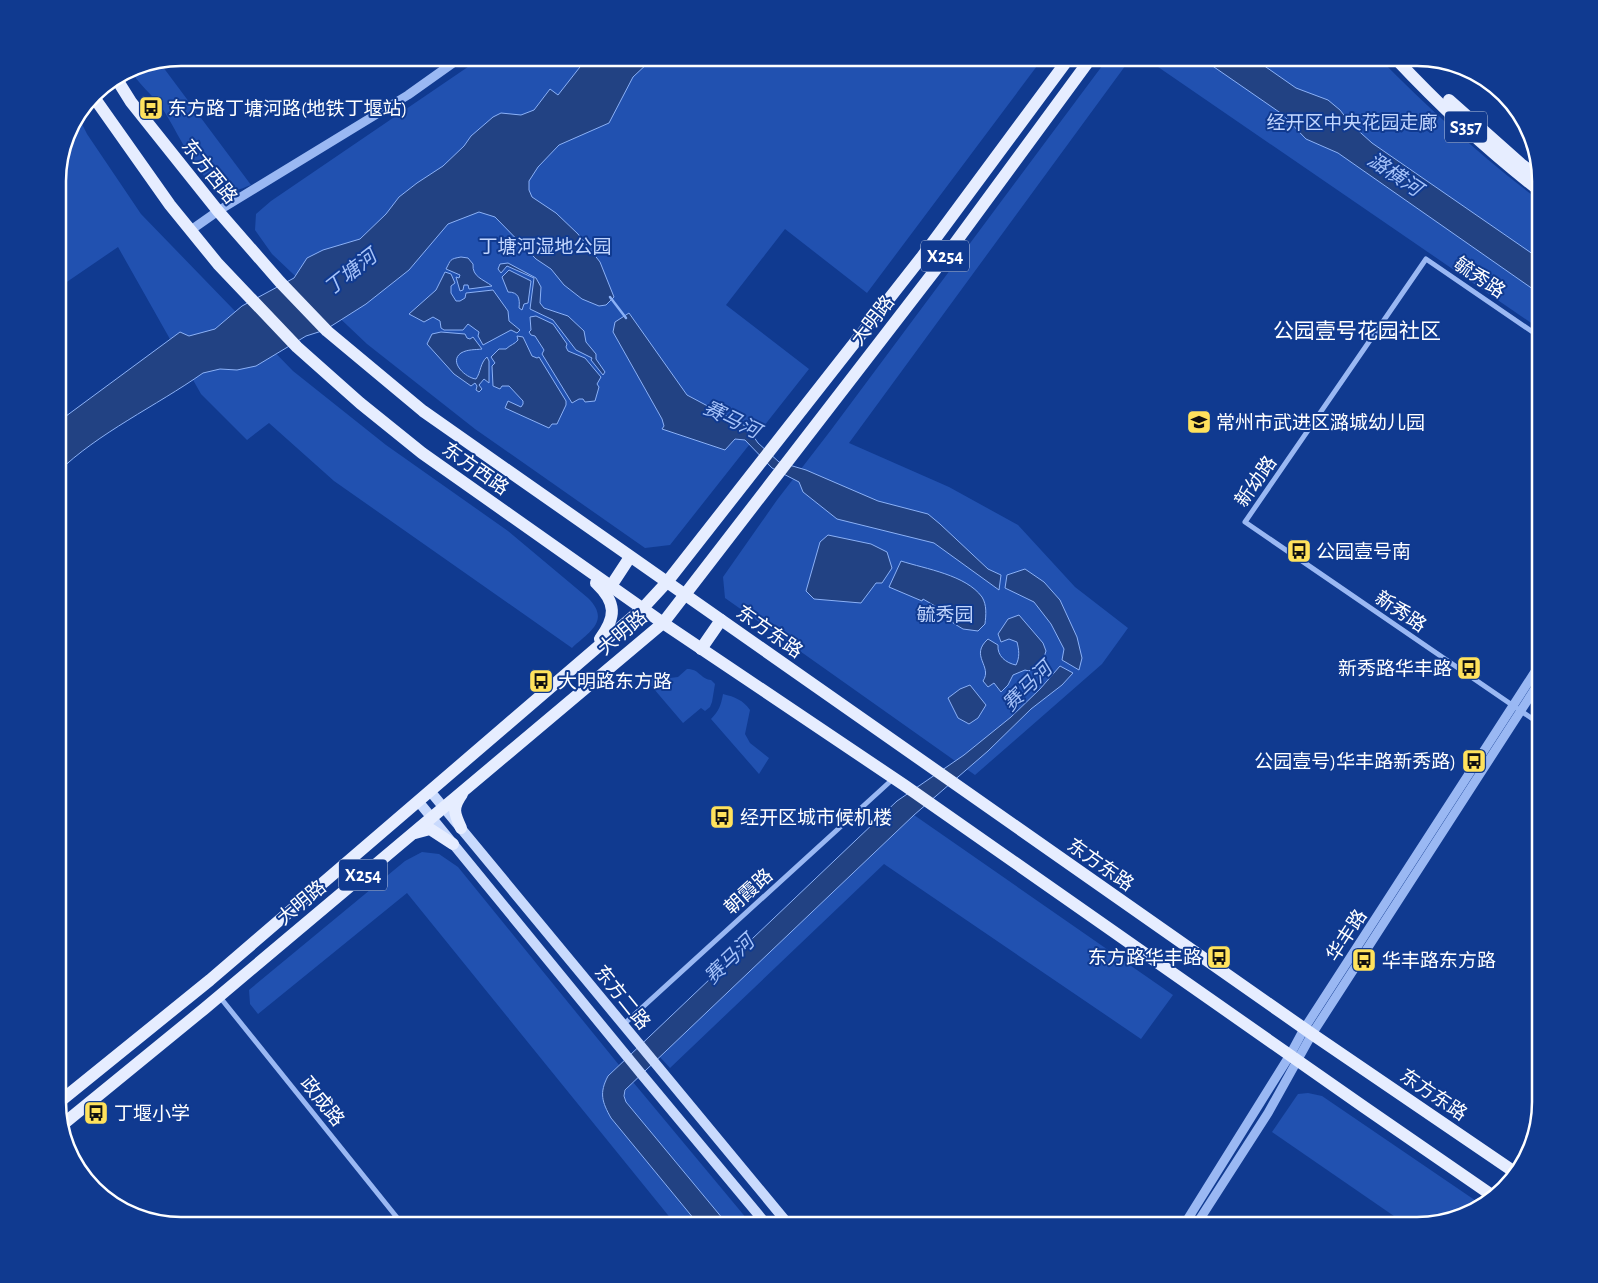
<svg xmlns="http://www.w3.org/2000/svg" width="1598" height="1283" font-family="'Alegreya Sans','Noto Sans SC',sans-serif">
<rect width="100%" height="100%" fill="#103a90"/>
<g fill="#2151b0">
<polygon points="481,58 1043,58 867,293 785,229 726,305 809,369 670,545 645,548 475,429 367,344 272,254 255,230 256,214 271,201"/>
<polygon points="1108,58 1131,58 849,443 949,487 1018,525 1075,587 1128,628 1102,664 975,775 725,598 723,577 777,500 831,430"/>
<path d="M 1145,58 L 1379,58 C 1429,109 1483,158 1540,201 L 1540,329 Z"/>
<path d="M 160,62 L 163,67 L 251,185 C 240,189 230,195 218,188 C 196,176 177,130 162,108 C 152,94 138,84 130,69 L 134,67 Z"/>
<path d="M 78,116 L 87,134 L 141,214 L 293,371 L 386,445 L 508,531 L 588,598 C 611,621 589,632 572,648 L 334,481 L 269,423 L 247,440 L 201,394 L 118,247 L 58,288 C 58,240 49,154 78,116 Z"/>
<path d="M 687,669 C 700,669 700,679 711,680 L 715,684 L 712,702 L 710,707 L 705,711 L 701,708 L 683,723 L 648,682 L 653,675 L 670,678 L 678,677 Z"/>
<path d="M 723,694 C 735,697 743,700 750,710 L 745,734 L 750,743 L 769,758 L 759,774 L 711,719 C 719,711 721,705 723,694 Z"/>
<polygon points="914,815 1173,995 1141,1039 884,864 670,1068 659,1056"/>
<polygon points="422,852 439,854 458,867 619,1065 608,1076 611,1118 699,1225 676,1225 407,893 258,1014 250,1004 249,990 405,861"/>
<path d="M 633,1082 L 752,1225 L 728,1225 L 626,1102 C 623,1092 626,1089 633,1082 Z"/>
<polygon points="1308,1093 1322,1096 1482,1205 1471,1213 1417,1225 1407,1225 1272,1132 1298,1094"/>
</g>
<g fill="#224283" stroke="#8bb1f7">
<path d="M 587,58 L 661,58 L 649,62 L 633,77 L 609,123 L 559,145 L 538,167 L 529,181 L 529,190 L 532,197 L 556,213 L 578,234 L 600,262 L 614,297 L 606,305 L 599,306 L 582,299 L 564,285 L 551,269 L 536,259 L 495,217 L 479,212 L 448,224 L 409,270 L 366,304 L 325,330 L 306,336 L 256,366 L 237,370 L 220,369 L 203,373 C 156,406 98,433 58,472 L 58,422 L 180,332 L 189,336 L 215,329 L 242,306 L 294,278 L 307,258 L 323,250 L 360,239 L 386,214 L 399,197 L 417,183 L 443,166 L 464,146 L 471,136 L 493,117 L 501,113 L 521,115 L 534,110 L 550,89 L 558,95 Z"/>
<polygon points="1201,58 1253,58 1296,88 1328,100 1340,110 1351,124 1372,143 1540,259 1540,294 1338,153 1306,139 1282,114"/>
<path d="M 461,257 L 468,258 L 473,264 C 472,277 483,279 492,286 L 469,289 L 468,285 L 464,285 L 463,290 L 460,291 L 456,277 L 459,278 L 460,275 L 446,269 C 451,260 449,259 461,257 Z"/>
<polygon points="508,263 536,278 541,287 540,303 544,308 568,316 584,331 586,342 596,354 596,359 605,372 603,375 591,360 592,358 576,350 553,320 530,309 534,278 507,266 501,273 498,269 500,264"/>
<path d="M 509,270 L 531,281 L 528,303 L 524,304 L 522,310 L 519,308 C 520,299 519,292 508,292 L 502,277 Z"/>
<polygon points="445,272 451,274 455,283 451,286 451,293 456,301 460,301 465,298 466,293 493,290 508,311 509,321 520,330 517,333 511,330 483,345 478,336 479,332 468,324 463,330 444,330 441,328 440,321 433,317 424,322 409,314 436,290"/>
<polygon points="629,313 687,395 747,427 758,443 779,462 806,470 878,501 928,514 940,524 988,569 1001,575 999,590 934,543 837,519 803,492 799,482 772,468 745,440 735,439 725,450 662,429 664,426 662,419 613,332 615,322"/>
<polygon points="536,316 553,324 567,344 566,347 568,351 585,358 601,377 597,384 599,387 595,401 585,402 583,399 579,399 572,403 542,354 544,350 535,336 531,335 529,332 531,330 530,317"/>
<path d="M 441,332 L 465,334 L 467,338 L 470,339 L 473,337 L 482,349 C 475,350 468,349 461,353 C 448,362 466,378 476,379 C 481,372 480,363 487,357 L 489,361 L 489,383 L 484,379 L 479,385 L 482,389 L 479,392 L 476,390 L 477,386 L 475,383 L 471,386 L 454,374 L 427,344 L 432,334 Z"/>
<path d="M 517,336 L 523,337 L 532,356 L 537,358 L 539,357 L 566,401 L 566,405 L 557,424 L 552,424 L 549,428 L 505,408 L 508,401 L 521,407 L 523,404 L 523,401 L 509,386 L 502,386 L 500,389 L 493,386 L 492,366 L 495,363 L 491,357 L 499,349 L 506,349 C 510,345 515,344 518,340 Z"/>
<polygon points="828,535 871,544 887,552 892,568 882,583 876,583 861,603 814,599 806,591 820,542"/>
<path d="M 901,561 C 926,569 966,575 982,597 C 987,605 986,615 985,624 L 978,631 L 963,629 L 953,623 L 951,616 L 942,610 L 923,599 L 922,601 L 889,587 Z"/>
<polygon points="1025,569 1044,582 1060,600 1077,637 1082,658 1079,670 1062,660 1064,649 1051,624 1034,602 1005,588 1007,575"/>
<path d="M 1019,615 L 1043,643 L 1046,651 L 1043,660 L 1029,671 L 1025,670 L 1013,675 L 1008,685 L 1001,692 L 994,683 L 988,687 L 983,681 C 993,666 969,656 988,639 L 998,645 C 997,656 1006,663 1016,665 C 1020,657 1019,650 1017,642 L 1009,639 L 1001,642 L 998,634 L 1008,619 Z"/>
<path d="M 1060,666 L 1073,673 L 1062,685 L 1031,709 L 988,751 L 914,815 L 625,1090 L 624,1096 L 626,1102 L 728,1225 L 699,1225 L 611,1118 C 602,1102 599,1093 608,1076 L 897,801 L 964,755 L 1011,717 L 1040,689 Z"/>
<polygon points="970,685 986,705 978,718 969,724 958,718 948,698 960,689"/>
</g>
<g fill="none" stroke-linecap="round" stroke-linejoin="round">
<polyline stroke="#8bb1f7" stroke-width="2.5" points="610,297 626,318"/>
<g stroke="#9ab8f3" stroke-width="5">
<polyline points="1540,724 1245,522 1426,259 1540,337"/>
<polyline points="219,996 403,1225"/>
<polyline points="623,1025 894,778"/>
</g>
<g stroke="#9ab8f3" stroke-width="9">
<polyline points="191,230 218,211 408,95 460,58"/>
<polyline points="1184,1225 1290,1055 1304,1029 1540,664"/>
<polyline points="1196,1225 1268,1113 1312,1034 1540,681"/>
</g>
<g stroke="#c9dafd" stroke-width="10">
<polyline points="430,791 789,1225"/>
<polyline points="418,801 643,1076 767,1225"/>
</g>
<g stroke="#e6edff" stroke-width="12">
<path d="M 1395,58 C 1440,106 1488,151 1540,191"/>
<polyline points="116,78 131,102 218,211 280,282 327,331 423,411 1312,1034 1516,1173"/>
<polyline points="93,96 170,205 218,264 297,347 360,403 422,453 663,623 904,785 1364,1107 1493,1196"/>
<polyline points="1449,100 1521,164 1540,178"/>
<path d="M 596,583 C 617,603 616,617 600,639"/>
<polyline points="611,586 630,557"/>
<polyline points="701,649 721,620"/>
<path d="M 461,828 C 454,813 452,808 462,794"/>
<polyline points="415,833 430,829 453,844"/>
<polyline points="58,1103 210,980 643,608 667,582 921,258 1069,58"/>
<polyline points="62,1125 204,1009 663,623 936,269 1091,58"/>
</g>
</g>
<defs>
<symbol id="bus-square" viewBox="-11 -11 22 22"><rect x="-9" y="-9" width="18" height="18" rx="4" fill="#ffe25c" stroke="#103a90"/><path d="M-5-6H5V4H4V6H2V4H-2V6H-4V4H-5ZM-3.5-4V0h7V-4ZM-3.5 1.2v1.5H-2V1.2ZM2 1.2v1.5H3.5V1.2Z" fill="#111"/></symbol>
<symbol id="school-square" viewBox="-11 -11 22 22"><rect x="-9" y="-9" width="18" height="18" rx="4" fill="#ffe25c" stroke="#103a90"/><path d="M0-5L7-2L0 1L-7-2ZM-4 1L0 2.5L4 1V4Q0 6-4 4Z" fill="#111"/></symbol>
</defs>
<g fill-rule="evenodd">
<use href="#bus-square" x="137" y="94" width="28" height="28"/>
<use href="#school-square" x="1185" y="408" width="28" height="28"/>
<use href="#bus-square" x="1285" y="537" width="28" height="28"/>
<use href="#bus-square" x="1455" y="654" width="28" height="28"/>
<use href="#bus-square" x="527" y="667" width="28" height="28"/>
<use href="#bus-square" x="1460" y="747" width="28" height="28"/>
<use href="#bus-square" x="708" y="803" width="28" height="28"/>
<use href="#bus-square" x="1205" y="943" width="28" height="28"/>
<use href="#bus-square" x="1350" y="946" width="28" height="28"/>
<use href="#bus-square" x="82" y="1099" width="28" height="28"/>
</g>
<g text-anchor="middle" stroke-width="4" stroke-linejoin="round" paint-order="stroke">
<g fill="#103a90" stroke="#b7c4de" stroke-width="1">
<rect x="1445" y="111.5" width="42" height="31" rx="4"/>
<rect x="921" y="240.5" width="48" height="31" rx="4"/>
<rect x="339" y="859.5" width="48" height="31" rx="4"/>
</g>
<g font-size="18" font-weight="bold" fill="#fff">
<text x="1466" y="133">S357</text>
<text x="945" y="262">X254</text>
<text x="363" y="881">X254</text>
</g>
<g font-size="19" fill="#fff" stroke="#103a90" text-anchor="start">
<text x="168" y="115">东方路丁塘河路(地铁丁堰站)</text>
<text x="1216" y="429">常州市武进区潞城幼儿园</text>
<text x="1316" y="558">公园壹号南</text>
<text x="1452" y="675" text-anchor="end">新秀路华丰路</text>
<text x="558" y="688">大明路东方路</text>
<text x="1456" y="768" text-anchor="end">公园壹号)华丰路新秀路)</text>
<text x="740" y="824">经开区城市候机楼</text>
<text x="1202" y="964" text-anchor="end">东方路华丰路</text>
<text x="1382" y="967">华丰路东方路</text>
<text x="114" y="1120">丁堰小学</text>
</g>
<g font-size="19" fill="#c2d6fe" stroke="#103a90">
<text x="1352" y="129">经开区中央花园走廊</text>
<text x="545" y="253">丁塘河湿地公园</text>
<text x="945" y="621">毓秀园</text>
</g>
<g font-size="19" fill="#fff" stroke="#103a90">
<text transform="translate(210 171) rotate(51)" y="7">东方西路</text>
<text transform="translate(1480 277) rotate(34)" y="7">毓秀路</text>
<text transform="translate(872 320) rotate(-52)" y="7">大明路</text>
<text transform="translate(476 468) rotate(35)" y="7">东方西路</text>
<text transform="translate(1255 481) rotate(-55)" y="7">新幼路</text>
<text transform="translate(1401 611) rotate(34)" y="7">新秀路</text>
<text transform="translate(770 631) rotate(35)" y="7">东方东路</text>
<text transform="translate(622 632) rotate(-40)" y="7">大明路</text>
<text transform="translate(1101 864) rotate(35)" y="7">东方东路</text>
<text transform="translate(748 891) rotate(-42)" y="7">朝霞路</text>
<text transform="translate(301 902) rotate(-40)" y="7">大明路</text>
<text transform="translate(1346 935) rotate(-57)" y="7">华丰路</text>
<text transform="translate(623 997) rotate(51)" y="7">东方二路</text>
<text transform="translate(1434 1094) rotate(34)" y="7">东方东路</text>
<text transform="translate(323 1101) rotate(51)" y="7">政成路</text>
</g>
<g font-size="20" font-style="italic" fill="#a6c3fa" stroke="#103a90">
<text transform="translate(1395 174) rotate(34)" y="7">潞横河</text>
<text transform="translate(350 272) rotate(-38)" y="7">丁塘河</text>
<text transform="translate(732 419) rotate(26)" y="7">赛马河</text>
<text transform="translate(1027 686) rotate(-45)" y="7">赛马河</text>
<text transform="translate(729 959) rotate(-44)" y="7">赛马河</text>
</g>
<g font-size="21" fill="#fff" stroke="#103a90">
<text x="1357" y="338">公园壹号花园社区</text>
</g>
</g>
<path d="M0 0H1598V1283H0ZM181 66H1417A115 115 0 0 1 1532 181V1102A115 115 0 0 1 1417 1217H181A115 115 0 0 1 66 1102V181A115 115 0 0 1 181 66Z" fill="#103a90" fill-rule="evenodd"/>
<path fill="none" stroke="#fff" stroke-width="2.5" d="M181 66H1417A115 115 0 0 1 1532 181V1102A115 115 0 0 1 1417 1217H181A115 115 0 0 1 66 1102V181A115 115 0 0 1 181 66Z"/>
</svg>
